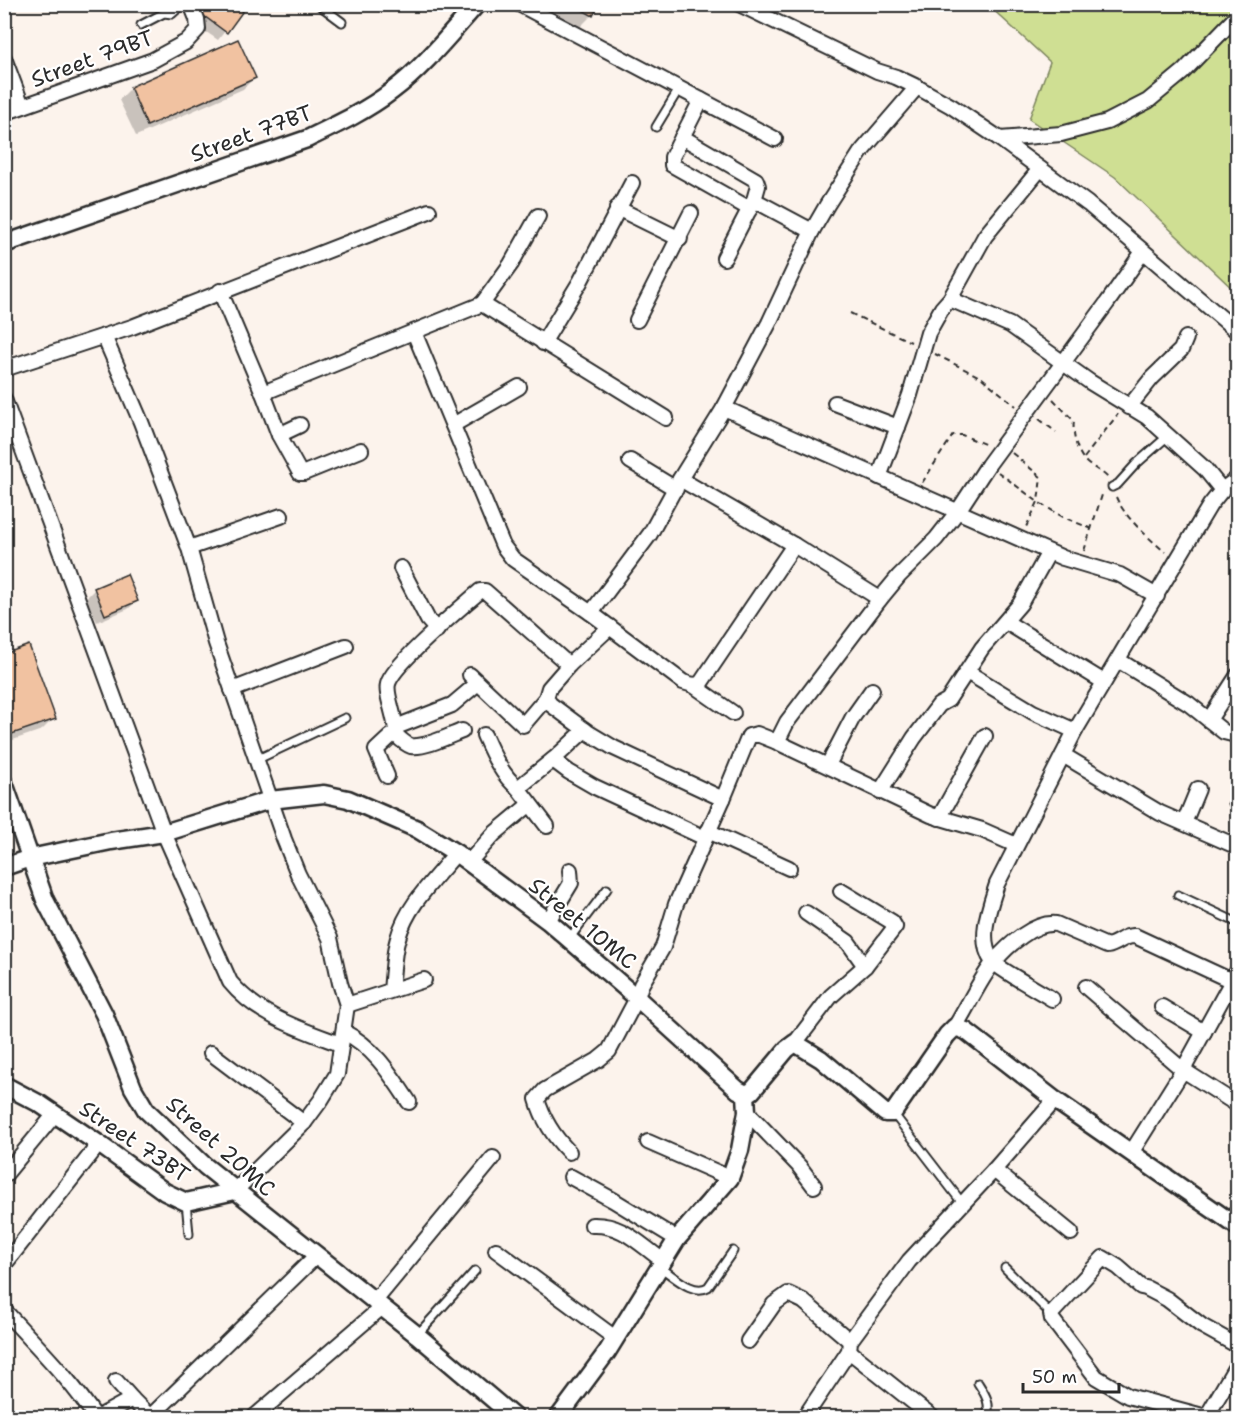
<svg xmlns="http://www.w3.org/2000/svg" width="1242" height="1422" font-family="'Shantell Sans',sans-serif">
<rect width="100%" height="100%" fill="#fcf3ec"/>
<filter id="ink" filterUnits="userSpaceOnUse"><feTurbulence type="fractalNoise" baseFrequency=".0167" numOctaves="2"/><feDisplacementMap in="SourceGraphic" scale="12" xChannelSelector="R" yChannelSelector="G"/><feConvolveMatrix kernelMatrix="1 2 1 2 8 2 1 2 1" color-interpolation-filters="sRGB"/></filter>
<g filter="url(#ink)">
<polygon fill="#cfdf93" stroke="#7d855f" stroke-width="1.5" points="988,5 1237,5 1237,293 1115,177 1029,119 1050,62"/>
<g fill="#0003">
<polygon points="139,4 170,4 158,17"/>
<polygon points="206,4 246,4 218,40 193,23"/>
<polygon points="539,4 597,4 592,15 580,27"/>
<polygon points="238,41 254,78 243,89 136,136 119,100 131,88"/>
<polygon points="95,589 137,601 128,609 97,622 86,598"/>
<polygon points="4,655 54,718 42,730 4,743"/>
</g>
<g fill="#f1c2a1" stroke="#2b2b2b" stroke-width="1.5">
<polygon points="207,4 248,4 227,33 200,13"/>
<polygon points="572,4 599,4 593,16"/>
<polygon points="238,39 256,78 147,126 130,87"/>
<polygon points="127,574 138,601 105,615 94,588"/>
<polygon points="29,645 56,719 6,736 4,654"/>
</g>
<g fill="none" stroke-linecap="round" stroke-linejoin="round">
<defs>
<g id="service">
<polyline points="318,4 342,22"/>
<polyline points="141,25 164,13 172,14 183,4"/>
<polyline points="656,127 679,89"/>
<polyline points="1112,487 1118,484 1136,464 1169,435"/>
<polyline points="256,760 345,718"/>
<polyline points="1233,803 1238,795"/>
<polyline points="1178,895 1238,923"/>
<polyline points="569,939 607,889"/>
<polyline points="893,1113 963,1204"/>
<polyline points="186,1202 189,1234"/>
<path d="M 661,1268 C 674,1276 693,1296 708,1287 L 733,1251"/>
<polyline points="1005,1268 1051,1314"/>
<polyline points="417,1335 475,1271"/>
<path d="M 978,1383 C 985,1394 992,1404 986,1418"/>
</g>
<g id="minor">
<polyline points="519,4 775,139"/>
<polyline points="739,4 877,71 896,77 917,87 951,106 1000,139 1088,204 1238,332"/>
<polyline points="4,58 22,106"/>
<polyline points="701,100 672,157 672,165 750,209"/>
<polyline points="4,113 153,60 186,42 198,29 197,19 191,4"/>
<polyline points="682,137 756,180 758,186 754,200"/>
<polyline points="1000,139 1061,134 1107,122 1148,101 1183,72 1238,15"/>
<polyline points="617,208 680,239"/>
<polyline points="724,258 754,200 812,231"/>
<polyline points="220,291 263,393 279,435 300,473 304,473 361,450"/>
<polyline points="950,299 1010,325 1090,382 1147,417 1205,469 1222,490"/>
<polyline points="482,304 511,264 538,216"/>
<polyline points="637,320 691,213"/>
<polyline points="414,332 503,546 513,559 591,613 683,682 693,685 700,684 794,545"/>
<polyline points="104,336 141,422 189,548 216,643 284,839 298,874 330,938 340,983 347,1005 337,1074 321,1100 304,1123 235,1191"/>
<polyline points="543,343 580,282 632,183"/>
<polyline points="4,369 132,327 429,211"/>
<polyline points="263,393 482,304 666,418"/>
<path d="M 4,399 L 164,833 L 230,982 C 258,1016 300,1029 340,1044"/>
<polyline points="835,403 898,427"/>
<polyline points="1129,407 1152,378 1181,350 1186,338"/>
<polyline points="724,408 1063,558 1120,575 1157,596"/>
<polyline points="453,425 519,387"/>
<polyline points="279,435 300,425"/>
<polyline points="630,461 676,489"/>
<polyline points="879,477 910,395 928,333 942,308 950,299 985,236 1040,169"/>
<polyline points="680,479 794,545 880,599"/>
<polyline points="189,548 281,516"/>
<polyline points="401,568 428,620 437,630"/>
<polyline points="591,613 650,534 680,479 724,408 769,323 812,231 827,205 861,152 917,87"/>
<polyline points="1006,622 1104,682"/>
<polyline points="1118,660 1189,704 1224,732 1232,734 1238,731"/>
<polyline points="967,672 1033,712 1075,731"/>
<polyline points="470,675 523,725 546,698 549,688 569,665 610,627"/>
<polyline points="693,685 733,713"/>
<polyline points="232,690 346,646"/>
<polyline points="546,698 550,704 589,733 614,748 723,799"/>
<polyline points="1209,720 1238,675"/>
<polyline points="396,727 452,705 478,683"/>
<path d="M 462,731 C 449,736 425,748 411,746 C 405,744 400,739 396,735 C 397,719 385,695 388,684 C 393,664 461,608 480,591 L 485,591 L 569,665"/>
<path d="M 484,735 C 492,753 502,776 518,788 L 547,826"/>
<polyline points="777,742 787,722 880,599 899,576 936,539 958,511 988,465 1107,303 1142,253"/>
<polyline points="1063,755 1160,813 1238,847"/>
<polyline points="553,760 569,772 595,787 705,838"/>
<polyline points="828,765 853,717 872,690"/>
<polyline points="387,776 376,750 391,736 396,735"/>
<polyline points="518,788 555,758 585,730"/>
<polyline points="880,792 914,738 939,705 948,700 982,648 1020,604 1049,552"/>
<polyline points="939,818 985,736"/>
<polyline points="1184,823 1198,789"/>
<polyline points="708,831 789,868"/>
<polyline points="469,862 494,834 530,804"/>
<polyline points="806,913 848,942 865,966"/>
<polyline points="548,921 571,883 570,870"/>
<polyline points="1086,987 1183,1070 1238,970"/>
<path d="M 391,990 C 393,973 393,954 398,938 C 407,905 435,879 456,853"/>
<path d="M 1052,999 C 1041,992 997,968 992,961 C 977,939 990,906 997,884 L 1075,731 L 1210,505 L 1222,490 L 1238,478"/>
<polyline points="347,1005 424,980"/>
<polyline points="1162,1007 1204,1032"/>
<path d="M 955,1027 C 967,1008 980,979 994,962 C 1008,945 1034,922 1056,924 L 1107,946 C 1118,944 1124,935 1135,936 L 1232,981"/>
<path d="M 344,1032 C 374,1047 391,1075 409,1102"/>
<polyline points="795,1043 831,996 865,966 895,927 892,922 841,891"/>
<polyline points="211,1053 304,1123"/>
<polyline points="747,1112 799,1166 814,1186"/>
<polyline points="648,1142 730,1178"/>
<path d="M 569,1152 C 554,1137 543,1120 537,1099 L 545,1090 L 598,1060 L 609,1051 L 637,998 L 641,985 L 663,947 L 676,904 L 723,799 L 749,736 L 757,734 L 777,742 L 931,815 L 982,830 L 1016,845"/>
<polyline points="1131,1153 1183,1070 1238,1105"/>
<polyline points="994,1170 1071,1233"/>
<polyline points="4,1176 55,1114"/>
<polyline points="571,1177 613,1200 677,1239"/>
<path d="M 592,1225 C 623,1224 638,1243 662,1260"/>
<polyline points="496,1250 615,1338"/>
<polyline points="4,1265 99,1144"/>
<polyline points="374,1302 493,1158"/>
<path d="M 4,1310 C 37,1347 68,1376 96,1418"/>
<polyline points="748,1341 774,1304 788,1294 803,1301 850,1341"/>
<polyline points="849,1351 933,1418"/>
<polyline points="116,1381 132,1399"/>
<polyline points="1207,1416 1238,1363"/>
<polyline points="150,1417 316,1256"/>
<polyline points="97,1418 132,1399 151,1418"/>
<polyline points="253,1418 381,1308"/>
<polyline points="804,1418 849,1351 850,1341 909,1261 994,1170 1055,1100"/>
<polyline points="1210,1418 1128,1396 1096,1377 1052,1319 1051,1314 1103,1258 1118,1267 1141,1287 1146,1288 1167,1299 1202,1326 1238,1346"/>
</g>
<g id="tertiary">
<path d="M 4,244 L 307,139 C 336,125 366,111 392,91 C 424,67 450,34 477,4"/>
<polyline points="4,783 45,900 104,1014 133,1088 146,1110 205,1166 417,1335 515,1418"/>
<polyline points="4,867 30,858 111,841 164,833 270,800 324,794 348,799 417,829 456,853 548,921 637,998 738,1090 746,1094 747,1112 740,1150 730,1178 677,1239 607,1352 558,1418"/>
<polyline points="4,1085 40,1104 99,1144 165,1192 186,1202 235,1191"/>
<polyline points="746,1094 752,1091 787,1049 795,1043 821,1059 885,1113 893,1113 947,1035 955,1027 966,1031 1055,1100 1238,1227"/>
</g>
</defs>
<use href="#service" stroke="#2b2b2b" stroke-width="11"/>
<use href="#minor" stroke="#2b2b2b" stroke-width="18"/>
<use href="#tertiary" stroke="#2b2b2b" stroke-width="21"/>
<g stroke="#2b2b2b" stroke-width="2" stroke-dasharray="6 4.5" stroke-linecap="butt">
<polyline points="850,313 911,342"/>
<polyline points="935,354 982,378 1016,406"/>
<path d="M 1053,399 L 1074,421 C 1072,434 1077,454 1087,463 C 1094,469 1102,471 1108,478"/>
<polyline points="1039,419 1056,432"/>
<polyline points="1012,453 1041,477 1038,502 1026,527"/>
<polyline points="1084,458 1118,414"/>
<polyline points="998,472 1038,502 1063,517 1092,529"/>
<polyline points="922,483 953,435 962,435 987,445"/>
<path d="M 1116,497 C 1125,518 1148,537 1165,552"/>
<polyline points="1084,551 1102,495 1105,492"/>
</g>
<use href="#service" stroke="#fff" stroke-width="7"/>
<use href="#minor" stroke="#fff" stroke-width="14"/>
<use href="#tertiary" stroke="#fff" stroke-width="16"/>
</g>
</g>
<g text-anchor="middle" stroke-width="4.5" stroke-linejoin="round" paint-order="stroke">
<g font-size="22" fill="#2b2b2b" stroke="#fff">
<text transform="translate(92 58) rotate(-20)" y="8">Street 79BT</text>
<text transform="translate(251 133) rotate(-20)" y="8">Street 77BT</text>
<text transform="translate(583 923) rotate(39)" y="8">Street 10MC</text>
<text transform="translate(135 1141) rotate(34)" y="8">Street 73BT</text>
<text transform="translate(221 1146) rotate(42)" y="8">Street 20MC</text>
</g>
</g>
<rect width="1242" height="1422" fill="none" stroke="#fff" stroke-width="24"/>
<rect x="12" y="12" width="1218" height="1398" fill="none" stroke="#2b2b2b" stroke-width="2" filter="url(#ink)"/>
<path d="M1023 1383v9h96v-9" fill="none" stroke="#2b2b2b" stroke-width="3"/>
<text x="1032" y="1383" font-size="18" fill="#2b2b2b" stroke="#ffffff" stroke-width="4.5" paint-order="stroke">50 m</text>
</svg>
